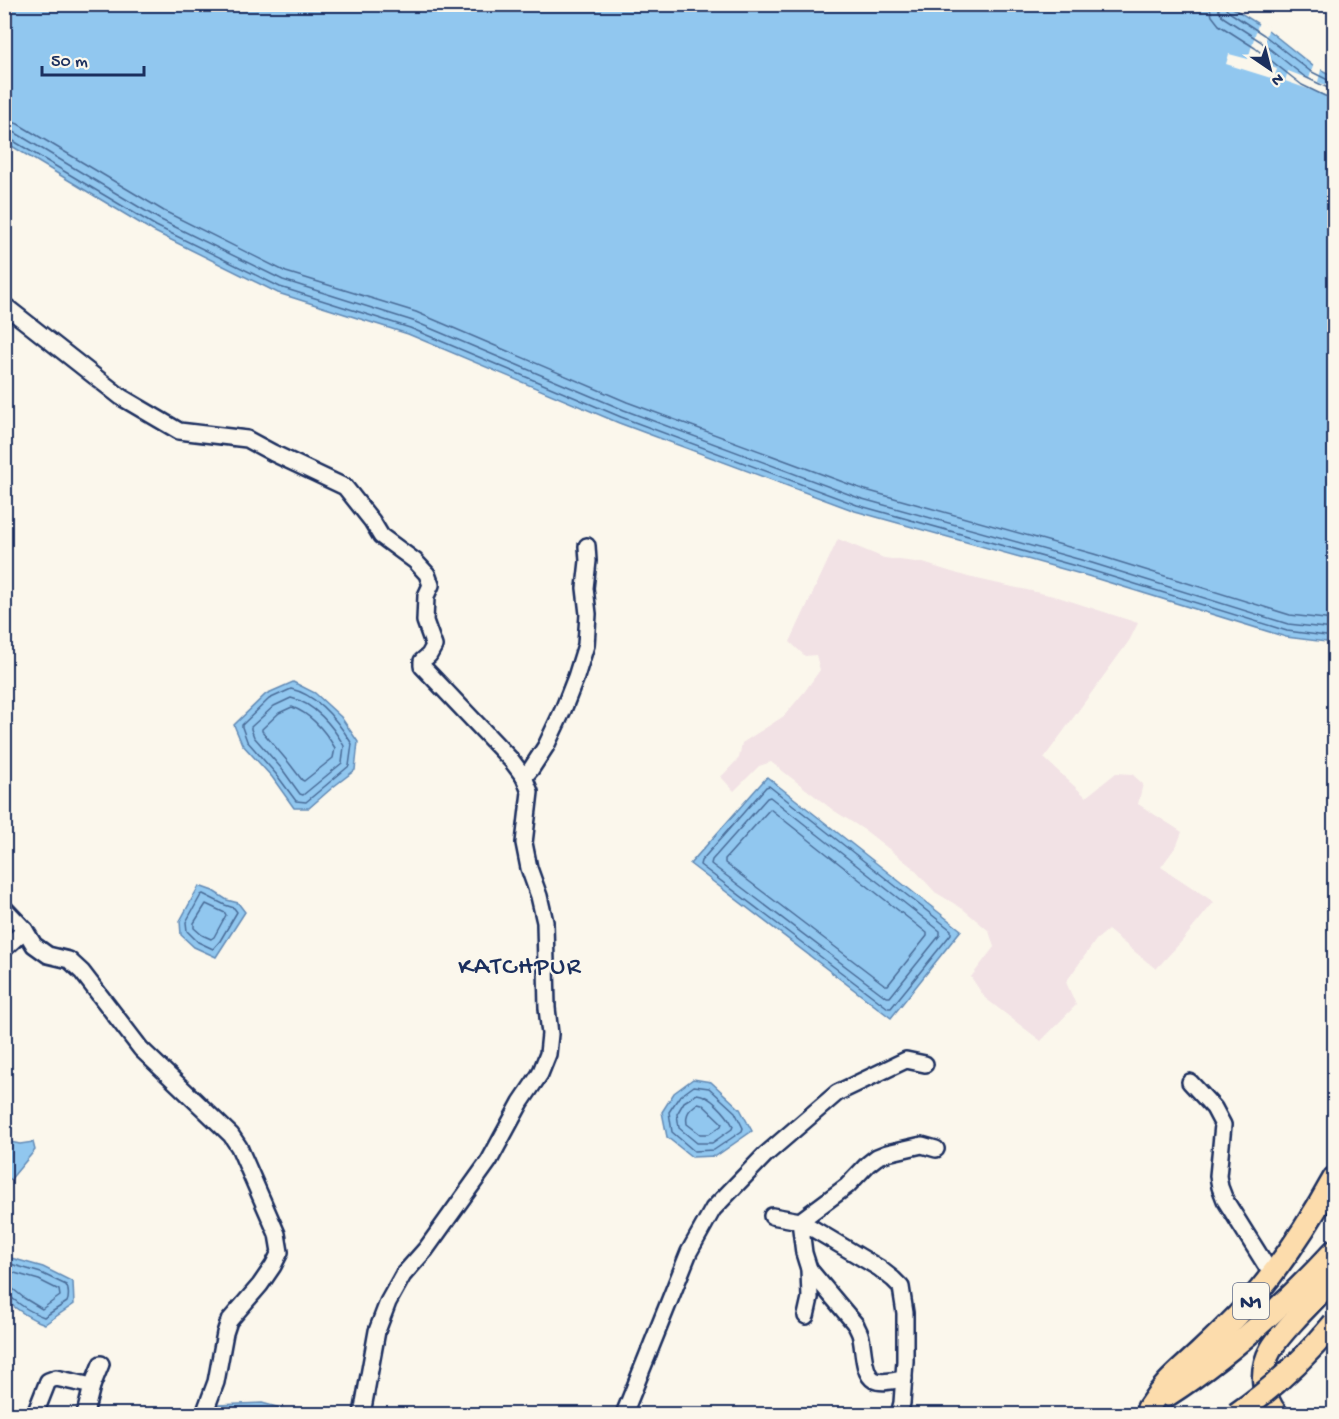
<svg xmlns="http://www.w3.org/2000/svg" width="1339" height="1419" font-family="'Gochi Hand',sans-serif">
<rect width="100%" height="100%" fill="#fbf7ec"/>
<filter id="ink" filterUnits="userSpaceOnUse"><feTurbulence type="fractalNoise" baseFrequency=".0167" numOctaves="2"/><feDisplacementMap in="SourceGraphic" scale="12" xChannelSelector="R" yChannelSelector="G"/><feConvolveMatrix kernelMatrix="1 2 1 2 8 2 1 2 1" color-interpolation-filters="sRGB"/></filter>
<g filter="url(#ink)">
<polygon fill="#f2e2e5" points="838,539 884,558 923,563 968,577 1058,597 1138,623 1129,641 1044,758 1086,797 1116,773 1132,774 1143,784 1138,804 1182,832 1177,845 1161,867 1214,902 1182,941 1156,969 1108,930 1096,940 1066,982 1076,1005 1041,1041 985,998 971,977 994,947 989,931 963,909 935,892 912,867 866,831 833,810 771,762 759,766 734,791 721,777 739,758 742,743 784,716 805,691 820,670 816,655 805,656 790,642"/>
<g fill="#91c7ef" stroke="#628ab5" stroke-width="1.5">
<polygon points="5,5 1228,5 1268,30 1313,66 1334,76 1334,643 1286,637 1088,576 855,511 619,423 408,334 278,293 153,231 5,142"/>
<polygon points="293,682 315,693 341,717 358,742 355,770 333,787 309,808 294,808 272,777 242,744 234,725 266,694"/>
<polygon points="767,777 961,930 891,1018 690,864"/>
<polygon points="199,886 213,891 227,900 238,903 245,912 216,957 194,947 181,935 180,921"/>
<polygon points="693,1079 711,1082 740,1109 752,1131 716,1156 692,1157 667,1137 662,1112 674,1093"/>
<polygon points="5,1141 20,1144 33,1142 35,1150 10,1180 5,1176"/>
<path d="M 4,1256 L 43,1267 L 73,1282 L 74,1304 L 45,1324 C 30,1319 17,1310 5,1299 Z"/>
<polygon points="262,1403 284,1409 291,1414 212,1414 218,1405"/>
</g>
<g fill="#fbf7ec">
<polygon points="1259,21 1269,27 1258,62 1277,69 1274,79 1226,64 1229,54 1248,59"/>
<polygon points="1314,63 1322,66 1318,82 1334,88 1334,98 1285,81 1288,71 1309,79"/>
</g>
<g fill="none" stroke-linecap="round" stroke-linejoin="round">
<g stroke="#4a6c98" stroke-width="1.5">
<polyline points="1209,4 1212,16 1219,25 1255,48 1302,85 1325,96 1334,97"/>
<polyline points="1218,4 1219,11 1223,17 1260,41 1305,77 1328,88 1334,88"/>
<polyline points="1226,4 1226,9 1229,12 1264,35 1310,71 1330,81 1334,81"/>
<polyline points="4,121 10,121 18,124 164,211 286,272 416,312 627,402 862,489 1094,554 1290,615 1334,620"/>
<polyline points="4,130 14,132 159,219 283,280 413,321 624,410 859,498 1092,563 1288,624 1334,629"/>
<polyline points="4,138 10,139 156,226 280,287 410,328 621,417 857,505 1090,570 1287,631 1334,637"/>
<path d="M 291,689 C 318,695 338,721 352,744 L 349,766 L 306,802 L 296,801 L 276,774 L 247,741 L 242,727 L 242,725 L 269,699 Z"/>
<path d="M 291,698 C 314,703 333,726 344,746 L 342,763 L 303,795 L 300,794 L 282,769 L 254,737 L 251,729 L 251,727 L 274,706 Z"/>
<path d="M 292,707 C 311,714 325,731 335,748 L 333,758 L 304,781 L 302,780 L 289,763 L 262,731 L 262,729 L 279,713 Z"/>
<polygon points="769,786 951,930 951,934 891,1008 888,1008 700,865 701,861 766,787"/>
<polygon points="770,797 940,931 940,935 890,997 886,997 711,864 712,860 767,798"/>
<polygon points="770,809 927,933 927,936 888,985 885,985 725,863 725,859"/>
<polygon points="203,894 225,905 234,908 237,912 220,941 213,949 198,942 187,931 186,922 201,895"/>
<polygon points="206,904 225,913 226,915 214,937 211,939 202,935 194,928 194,923"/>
<polygon points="694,1086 709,1088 735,1112 743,1128 742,1131 714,1150 694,1151 672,1132 669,1112 679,1097"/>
<path d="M 697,1094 C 710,1095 727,1114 733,1126 L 732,1129 L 712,1143 L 697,1143 L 679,1128 L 677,1114 L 684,1102 Z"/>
<path d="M 698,1103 L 702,1104 L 722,1123 L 721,1126 L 709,1134 L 700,1134 L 687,1124 C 685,1113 690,1109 698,1103 Z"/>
<path d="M 4,1262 L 41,1273 L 66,1285 C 69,1289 69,1298 67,1302 L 44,1317 C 36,1314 28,1310 21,1305 C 15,1301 12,1296 4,1295"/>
<polyline points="4,1270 39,1280 59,1290 60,1296 42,1309 24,1298 13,1289 4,1287"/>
<polyline points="219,1414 222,1411 261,1409 280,1414"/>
</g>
<defs>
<g id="minor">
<polyline points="4,305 121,397 179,431 247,439 273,453 345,487 372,521 381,536 415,561 427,574 431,585 426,596 425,621 434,646 429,655 422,661 422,666 512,761 524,777 530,792 524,843 529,868 539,896 545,922 547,1008 550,1034 548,1054 540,1074 521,1102 489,1161 426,1249 403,1275 388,1302 377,1331 362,1414"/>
<polyline points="524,777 531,769 546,746 563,710 576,677 586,645 588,614 585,588 588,561 587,546"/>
<polyline points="4,908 25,930 34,945 48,955 69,960 82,972 141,1049 231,1135 239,1147 277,1234 280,1252 273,1266 260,1285 229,1321 225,1333 216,1382 204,1414"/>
<polyline points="4,949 25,930"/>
<polyline points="1190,1082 1214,1108 1223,1125 1218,1176 1220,1187 1225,1200 1272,1275"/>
<polyline points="772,1216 800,1221 879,1268 893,1279 901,1287 905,1313 905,1361 902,1403 899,1414"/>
<path d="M 809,1269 L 856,1325 C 857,1328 859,1331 860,1334 C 864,1346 862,1373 874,1380 C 882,1384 896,1380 904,1379"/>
<polyline points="806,1316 810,1298 809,1269 804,1253 800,1221 847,1186 868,1164 877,1157 887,1153 922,1145 936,1149"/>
<polyline points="35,1414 48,1381 56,1378 92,1386"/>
<polyline points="85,1414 92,1386 101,1364"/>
<polyline points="624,1414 689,1252 713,1209 765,1155 837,1093 906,1060 925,1064"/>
</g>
<g id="highway">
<path d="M 1168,1395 C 1230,1355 1284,1305 1334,1251"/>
<path d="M 1148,1408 C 1164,1382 1180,1371 1201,1351 C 1213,1340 1225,1328 1237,1316 C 1276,1274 1307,1227 1334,1178"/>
<path d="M 1277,1414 C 1269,1406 1266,1395 1264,1384 C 1260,1354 1280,1336 1299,1315 C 1311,1303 1323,1290 1334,1277"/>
</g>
</defs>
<use href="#minor" stroke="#1b2f5e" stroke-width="20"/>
<use href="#highway" stroke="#1b2f5e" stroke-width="26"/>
<use href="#minor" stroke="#fbf7ec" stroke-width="15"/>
<use href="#highway" stroke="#fcdcac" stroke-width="21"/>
<defs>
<path id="highway-bridge" d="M 1236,1414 C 1272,1389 1306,1357 1334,1323"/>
</defs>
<use href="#highway-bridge" stroke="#1b2f5e" stroke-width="26" stroke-linecap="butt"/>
<use href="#highway-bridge" stroke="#fcdcac" stroke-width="21"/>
</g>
</g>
<g text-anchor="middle" stroke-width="4.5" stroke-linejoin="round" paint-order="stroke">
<rect fill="#fbf7ec" stroke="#5e6b89" stroke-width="1.5" x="1233" y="1283" width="36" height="36" rx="4.5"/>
<g font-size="21" font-weight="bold" fill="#1b2f5e">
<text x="1251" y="1308">N1</text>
</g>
<g font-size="26" letter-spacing="1.5" fill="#1b2f5e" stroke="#fbf7ec">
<text x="520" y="973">KATCHPUR</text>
</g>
</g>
<rect width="1339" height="1419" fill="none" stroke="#fbf7ec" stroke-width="24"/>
<rect x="12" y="12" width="1315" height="1395" fill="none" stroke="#1b2f5e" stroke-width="2" filter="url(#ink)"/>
<g transform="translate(1270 69) rotate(145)" stroke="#fbf7ec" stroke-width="4.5" paint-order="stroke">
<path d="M0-4.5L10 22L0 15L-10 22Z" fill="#1b2f5e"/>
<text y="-9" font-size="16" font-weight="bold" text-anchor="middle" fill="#1b2f5e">N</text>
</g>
<path d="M42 66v9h102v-9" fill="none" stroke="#1b2f5e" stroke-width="3"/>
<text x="51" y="66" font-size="18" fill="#1b2f5e" stroke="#fbf7ec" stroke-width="4.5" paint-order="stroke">50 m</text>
</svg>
